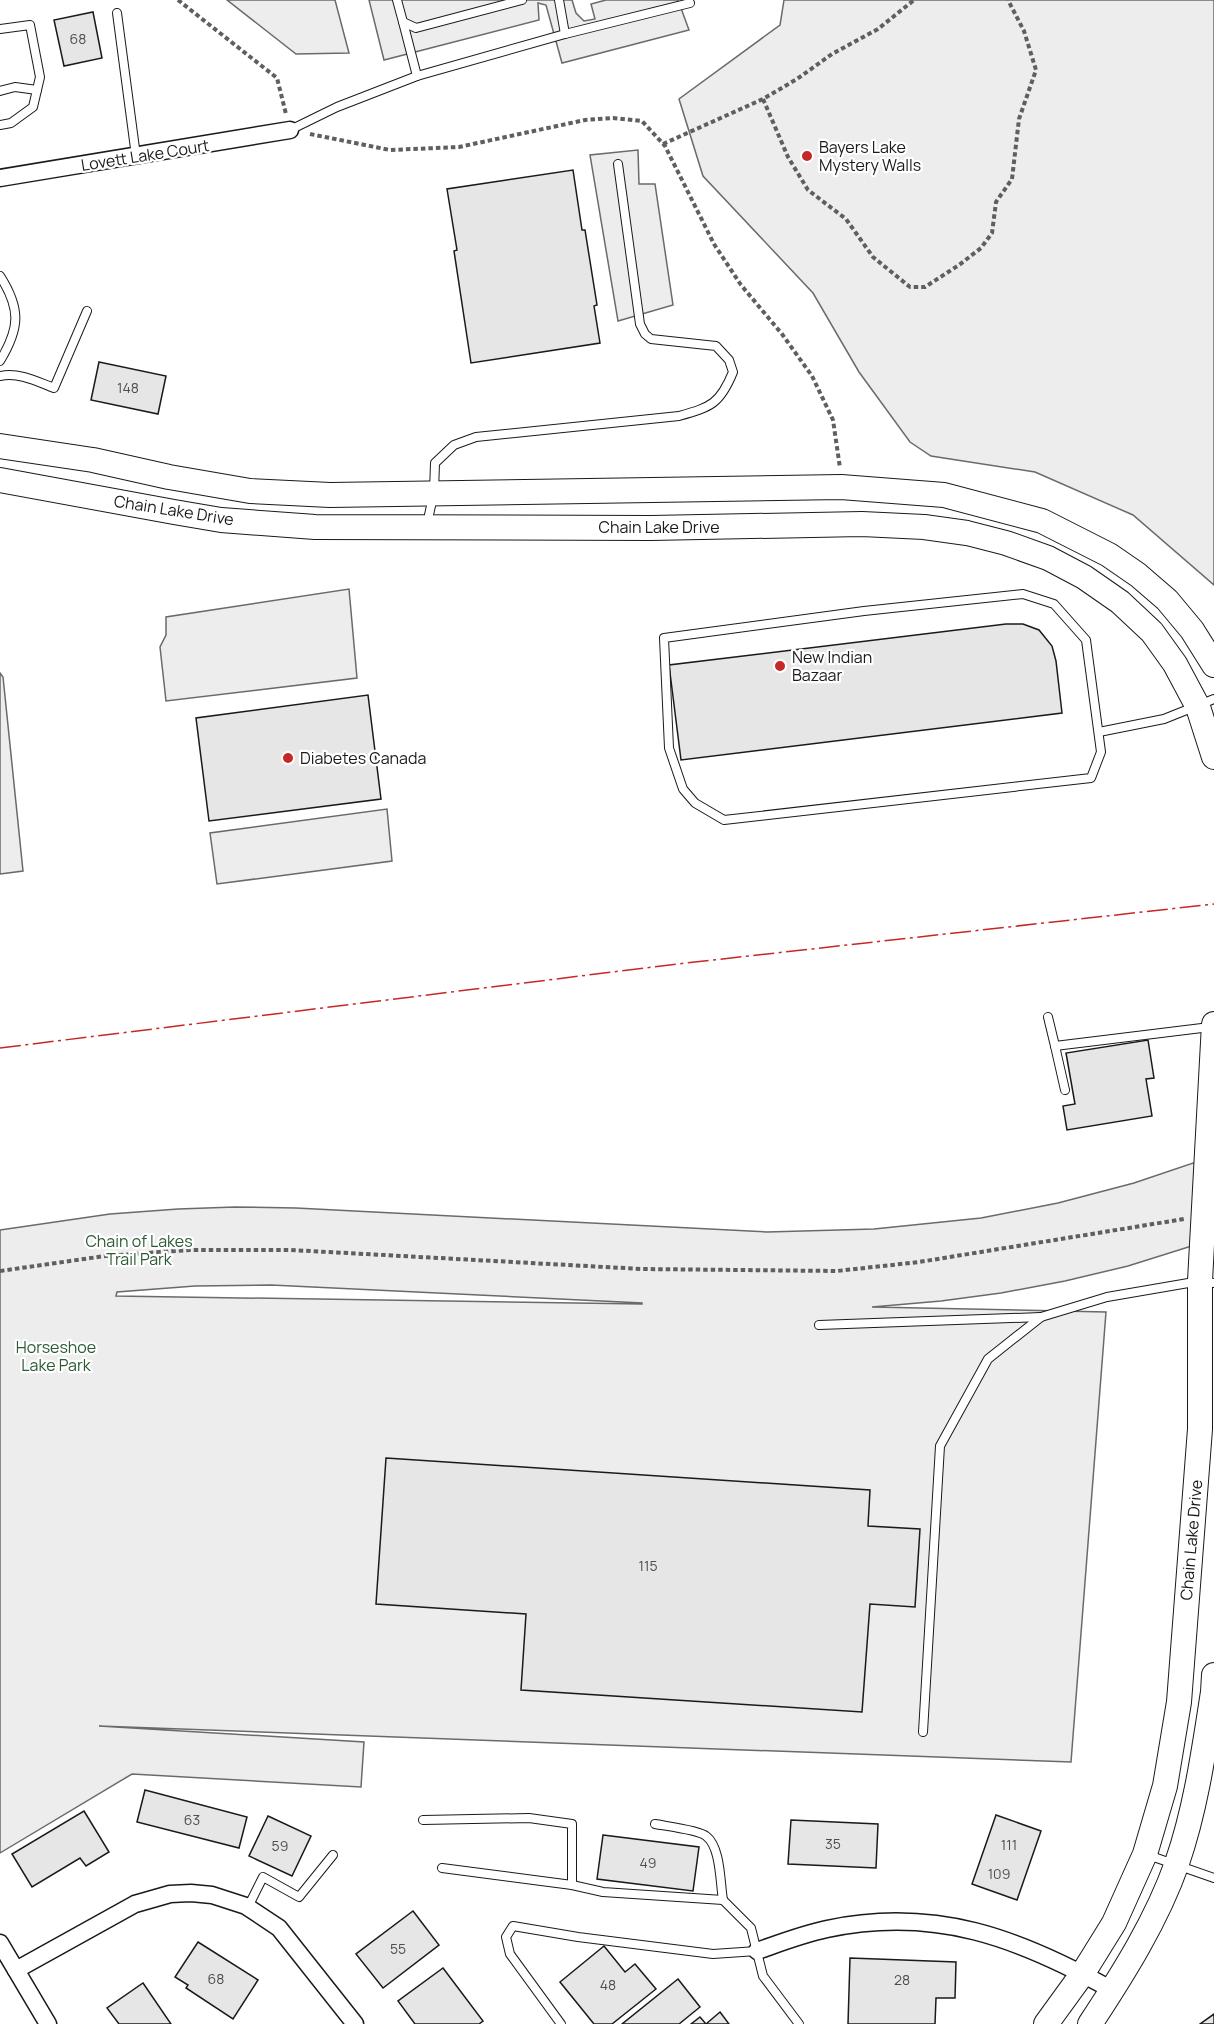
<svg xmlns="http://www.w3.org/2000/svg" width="1214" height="2024" font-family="Manrope,sans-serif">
<rect width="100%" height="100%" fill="#fff"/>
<g fill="#ededed" stroke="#6a6a6a" stroke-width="1.5" fill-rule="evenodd">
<polygon points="227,0 335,0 349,53 296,54"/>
<polygon points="369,0 572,0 576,13 584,21 595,19 591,4 606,0 678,0 689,30 562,63 546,5 538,3 539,20 384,60"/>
<polygon points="784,0 1214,0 1214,585 1133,515 1035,472 931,456 910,442 859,372 813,293 703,176 679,99 780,25"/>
<polygon points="638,150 639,184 655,184 673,305 618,321 590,155"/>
<polygon points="349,589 357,678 166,701 160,647 166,635 166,617"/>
<polygon points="0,673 3,677 23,871 0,874"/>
<polygon points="387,809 392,861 217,884 210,833"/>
<path d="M 1214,1156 L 1214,1239 L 1128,1266 L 1065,1281 L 1001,1293 L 941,1301 L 872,1307 L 1106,1312 L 1071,1762 L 99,1726 L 364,1742 L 361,1787 L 132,1774 L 0,1853 L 0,1230 L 110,1214 L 178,1209 L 235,1207 L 296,1208 L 767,1232 L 874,1229 L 981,1218 L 1058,1203 L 1134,1183 ZM 271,1285 L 642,1303 L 642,1304 L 116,1296 L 117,1292 L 195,1286 Z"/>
</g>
<g fill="#e6e6e6" stroke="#1a1a1a" stroke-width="1.5">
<polygon points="93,12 102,58 64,66 54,20"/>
<polygon points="573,170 582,230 585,230 597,305 594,306 600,343 471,363 454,251 457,250 447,189"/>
<polygon points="99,362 166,376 158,414 91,400"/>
<polygon points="1006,624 1023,624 1039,630 1052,646 1056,661 1062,713 681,760 669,665"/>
<polygon points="368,695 381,799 209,821 196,718"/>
<polygon points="1148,1040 1154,1078 1146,1079 1152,1116 1067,1130 1063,1106 1075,1104 1066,1053"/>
<polygon points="386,1458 870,1490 868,1526 920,1529 915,1607 870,1604 862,1712 521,1690 526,1614 376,1604"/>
<polygon points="145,1790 247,1817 239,1848 137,1822"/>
<polygon points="84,1811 109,1852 86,1866 80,1858 32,1887 12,1854"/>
<polygon points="996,1815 1041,1831 1017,1900 972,1884"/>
<polygon points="268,1816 311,1836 292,1876 249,1856"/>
<polygon points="791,1820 878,1824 876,1868 788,1864"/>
<polygon points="603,1835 699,1847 693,1891 597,1879"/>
<polygon points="413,1911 439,1945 383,1988 356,1954"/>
<polygon points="198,1942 258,1980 233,2019 186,1988 188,1985 175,1977"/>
<polygon points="604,1946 625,1972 635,1964 656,1989 612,2024 594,2024 560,1982"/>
<polygon points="850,1958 956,1962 955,1998 936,1998 935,2024 848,2024"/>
<polygon points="443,1968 483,2021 479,2024 415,2024 398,2001"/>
<polygon points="678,1979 700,2007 679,2024 622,2024"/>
<polygon points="143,1983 171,2024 119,2024 107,2008"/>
<polygon points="720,2012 729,2024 691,2024 700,2017 706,2024"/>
<polygon points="1214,2014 1214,2024 1200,2024"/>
</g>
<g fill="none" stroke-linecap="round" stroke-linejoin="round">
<defs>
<g id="lane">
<polyline points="397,0 403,22 416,28 522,0"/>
<polyline points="559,0 565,34"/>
<polyline points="117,13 136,156"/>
<polyline points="403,22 417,76"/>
<polyline points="0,29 30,25 40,77 33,107 11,123 0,125"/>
<polyline points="0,91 15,87 37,90"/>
<polyline points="290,130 337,107 417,76 565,34 690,3"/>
<path d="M 0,276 C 21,309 20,328 0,361"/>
<path d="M 0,376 C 19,372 36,381 54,388 L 87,311"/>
<path d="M 427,524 L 434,492 L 435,463 L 454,445 L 476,437 L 679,416 C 711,407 720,404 733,372 L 729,360 L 716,346 L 651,339 L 645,334 L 640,324 L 618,164"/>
<polygon points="1023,594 1054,604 1086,640 1101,752 1091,778 724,820 695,803 683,789 669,748 664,638 864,611"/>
<polyline points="1099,732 1164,719 1214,699"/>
<polyline points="1048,1017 1055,1046"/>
<polyline points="1065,1090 1055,1046 1210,1027"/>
<polyline points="819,1325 1041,1317"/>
<polyline points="923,1732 940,1446 988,1359 1041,1317 1107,1297 1200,1281 1214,1283"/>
<polyline points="423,1820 529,1818 572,1824 572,1885"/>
<path d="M 655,1824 C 665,1826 699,1830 706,1836 C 721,1847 720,1883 723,1900"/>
<polyline points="1148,1855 1214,1878"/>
<polyline points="442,1868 572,1885 603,1892 723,1900 751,1928 763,1976 799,2024"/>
<polyline points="248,1907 263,1877 299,1897 333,1855"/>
<polyline points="561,2024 510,1954 506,1937 513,1926 578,1937 713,1954 757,1951"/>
</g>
<g id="street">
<polyline points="0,178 290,130"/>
<polyline points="0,1943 48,2024"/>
<path d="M 757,1951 C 780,1943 803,1934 827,1929 C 935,1906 1019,1938 1112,1990"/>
<polyline points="16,1970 135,1904 170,1894 191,1893 212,1895 246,1906 279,1928 355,2024"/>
</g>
<g id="secondary">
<polyline points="0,446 93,460 169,477 250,491 330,495 841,487 944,495 1042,521 1109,555 1138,575 1167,600 1192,630 1214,665"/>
<polyline points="0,480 174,512 221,520 315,527 651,528 862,524 924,527 967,533 1006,543 1048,558 1084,577 1120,602 1152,632 1175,664 1198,707 1214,757"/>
<polyline points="1046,2024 1083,1973 1114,1923 1145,1854 1165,1786 1179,1702 1200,1429 1200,1281 1214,1024"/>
<path d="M 1090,2024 C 1123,1974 1157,1920 1177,1863 C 1196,1808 1204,1750 1213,1692 L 1214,1675"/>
</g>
</defs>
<use href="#lane" stroke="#1a1a1a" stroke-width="10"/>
<use href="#street" stroke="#1a1a1a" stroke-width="19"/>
<use href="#secondary" stroke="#1a1a1a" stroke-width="26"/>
<g stroke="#5f5f5f" stroke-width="4" stroke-dasharray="4.5 3" stroke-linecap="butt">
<polyline points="178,0 277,78 286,114"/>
<polyline points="763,99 788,157 808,190 846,219 873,257 910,287 925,287 959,265 981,248 992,233 996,202 1012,179 1019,119 1036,70 1024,31 1008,0"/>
<polyline points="310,134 390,150 459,147 585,120 613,118 642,121 665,146 714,244 741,285 782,334 812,376 833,420 840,468"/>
<polyline points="663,144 763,99 797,79 832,54 878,29 914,0"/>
<polyline points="0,1271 105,1256 189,1250 291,1250 642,1269 837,1271 919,1262 1184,1219"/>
</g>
<use href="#lane" stroke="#fff" stroke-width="8"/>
<use href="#street" stroke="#fff" stroke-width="16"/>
<use href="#secondary" stroke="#fff" stroke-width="24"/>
<polyline stroke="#c62828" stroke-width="1.5" stroke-dasharray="21 4.5 3 4.5" stroke-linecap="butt" points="0,1048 677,964 1214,904"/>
</g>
<g fill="#c62828" stroke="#fff" stroke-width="2">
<circle cx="807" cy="156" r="6"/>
<circle cx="780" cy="666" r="6"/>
<circle cx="288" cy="758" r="6"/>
</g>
<g text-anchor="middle" stroke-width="4.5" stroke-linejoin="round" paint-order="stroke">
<g font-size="14" fill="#4d4d4d">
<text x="78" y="44">68</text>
<text x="128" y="393">148</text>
<text x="648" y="1571">115</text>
<text x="192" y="1825">63</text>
<text x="833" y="1849">35</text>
<text x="1009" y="1850">111</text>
<text x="280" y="1851">59</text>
<text x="648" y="1868">49</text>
<text x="999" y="1879">109</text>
<text x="398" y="1954">55</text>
<text x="216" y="1984">68</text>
<text x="902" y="1985">28</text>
<text x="608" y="1990">48</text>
</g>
<g font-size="16" fill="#1a1a1a" stroke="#fff" text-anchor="start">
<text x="819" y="153">Bayers Lake<tspan x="819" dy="18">Mystery Walls</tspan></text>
<text x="792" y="663">New Indian<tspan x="792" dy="18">Bazaar</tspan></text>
<text x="300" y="764">Diabetes Canada</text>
</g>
<g font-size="16" fill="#1a1a1a" stroke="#fff">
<text transform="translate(145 155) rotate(-9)" y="6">Lovett Lake Court</text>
<text transform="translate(174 510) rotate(9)" y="6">Chain Lake Drive</text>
<text x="659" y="533">Chain Lake Drive</text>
<text transform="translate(1191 1540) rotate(-85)" y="6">Chain Lake Drive</text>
</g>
<g font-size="16" fill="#2b5a34" stroke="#fff">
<text x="139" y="1247">Chain of Lakes<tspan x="139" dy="18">Trail Park</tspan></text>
<text x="56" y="1353">Horseshoe<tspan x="56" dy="18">Lake Park</tspan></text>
</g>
</g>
</svg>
